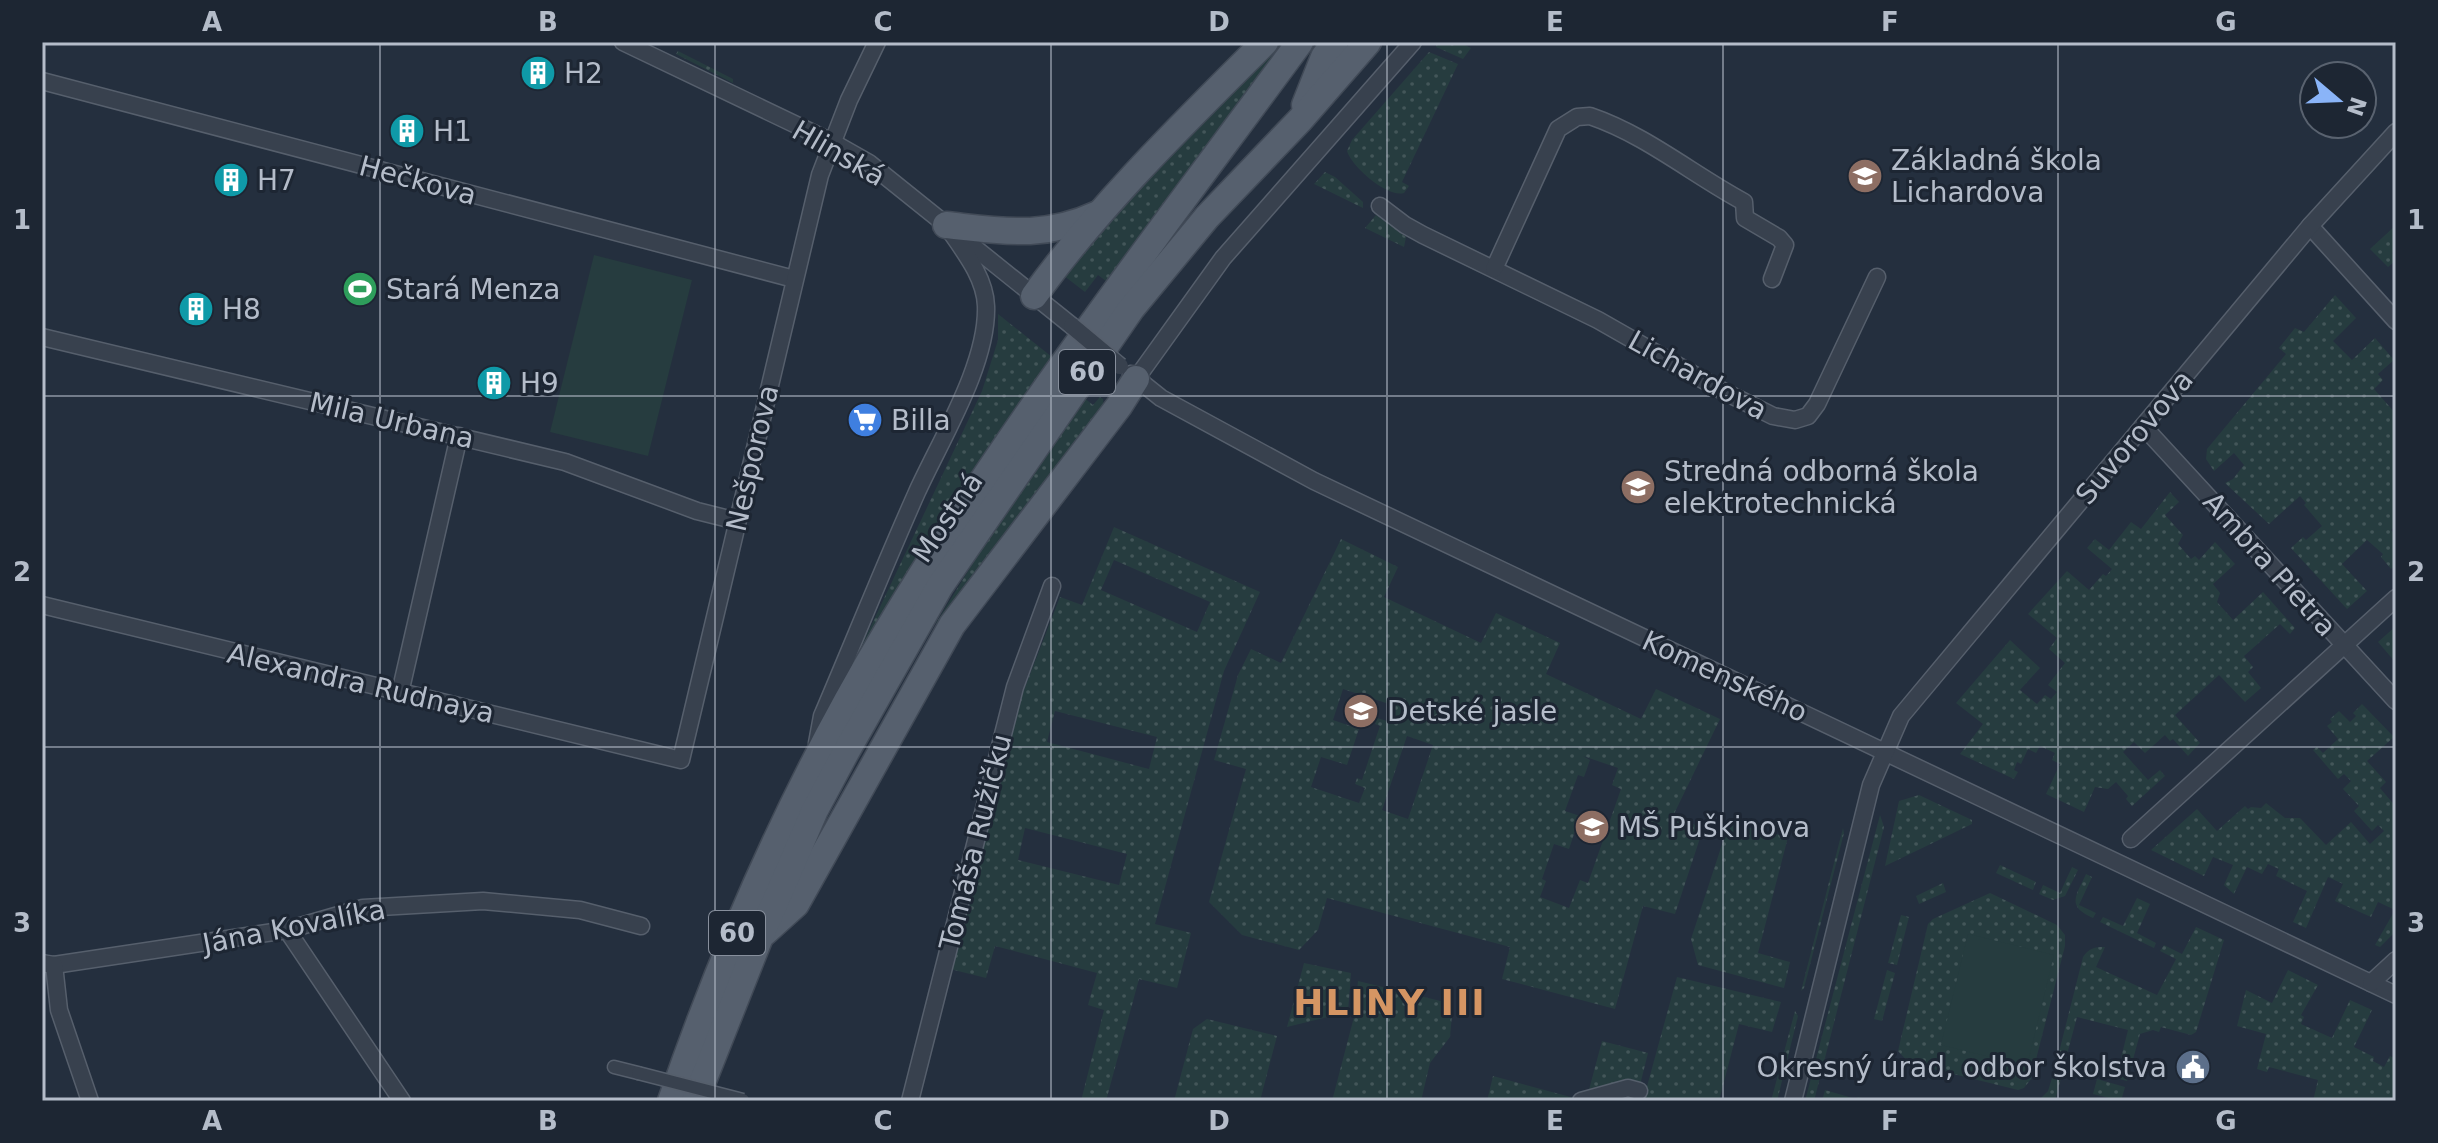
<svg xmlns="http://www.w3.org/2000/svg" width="2438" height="1143" font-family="'DejaVu Sans',sans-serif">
<defs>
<pattern id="grass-dots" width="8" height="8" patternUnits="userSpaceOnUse" patternTransform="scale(2)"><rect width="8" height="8" fill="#263c3f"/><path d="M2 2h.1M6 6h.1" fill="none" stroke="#435659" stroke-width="1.8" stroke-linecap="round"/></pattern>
</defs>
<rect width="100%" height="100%" fill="#242f3e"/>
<g fill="url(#grass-dots)" fill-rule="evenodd">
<polygon points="1278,42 1285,42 1252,84 1110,284 1098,275 1085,292 1059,272"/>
<polygon points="1437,42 1459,42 1471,48 1463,59 1436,47"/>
<polygon points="678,51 733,79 733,83 676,54"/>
<path d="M 1429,52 L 1458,64 L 1402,182 L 1409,186 L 1404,193 C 1387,198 1351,166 1347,151 L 1352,140 Z"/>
<polygon points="1325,172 1335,177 1363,202 1363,208 1314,184"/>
<polygon points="1376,215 1406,237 1404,247 1365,228"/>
<polygon points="2396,225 2396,248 2392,253 2396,260 2388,267 2370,249"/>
<polygon points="2335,295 2356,318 2333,341 2352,360 2375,338 2394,360 2378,374 2383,380 2374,389 2396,414 2396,525 2391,530 2396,535 2396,565 2391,569 2381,557 2383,554 2367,540 2342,564 2367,591 2347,609 2291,548 2303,537 2306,540 2322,526 2304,505 2306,503 2300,496 2269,524 2225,483 2233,479 2244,465 2234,453 2214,471 2206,459 2207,449 2286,354 2279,348 2295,328 2304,332"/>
<polygon points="998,314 1052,357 963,486 890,601 857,661 855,660 982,391 998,340"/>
<polygon points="1083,397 1093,405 1100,397 1103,399 1104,408 939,624 936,623 986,542"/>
<polygon points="2170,492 2179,502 2165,515 2183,535 2178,544 2191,559 2195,556 2199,560 2215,542 2235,564 2213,584 2220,593 2217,602 2233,620 2263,592 2295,628 2290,634 2280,624 2244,656 2253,667 2248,672 2261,688 2245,702 2219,675 2175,715 2200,743 2188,756 2173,739 2170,741 2165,735 2145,753 2134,742 2123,752 2148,780 2160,770 2165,776 2132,806 2126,799 2128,796 2116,782 2108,789 2095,787 2084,812 2046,794 2060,764 2052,760 2055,753 2040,746 2036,753 2028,749 2021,764 2017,762 2014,770 2018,772 2014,779 1960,754 1983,724 1956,703 2010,640 2040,668 2020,690 2037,704 2045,695 2051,699 2057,692 2048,685 2065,663 2049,649 2057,638 2028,614 2067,571 2089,590 2103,574 2106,576 2112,569 2087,548 2095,539 2109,550 2131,522 2141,529"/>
<path d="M 1114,527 L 1260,592 L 1224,671 L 1155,924 L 1191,933 L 1177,988 L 1139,979 L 1106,1101 L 1081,1101 L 1104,1010 L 1088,1005 L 1097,973 L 995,946 L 986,978 L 950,969 L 1020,700 L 1060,597 L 1082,605 ZM 1114,560 L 1210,602 L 1197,632 L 1101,590 ZM 1055,711 L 1157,737 L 1149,769 L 1047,742 ZM 1025,828 L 1127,854 L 1119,885 L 1018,860 Z"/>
<path d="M 1341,539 L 1398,567 L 1384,597 L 1481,643 L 1496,613 L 1560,643 L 1546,674 L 1641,719 L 1656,689 L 1720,719 L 1674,814 L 1703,829 L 1675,914 L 1643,906 L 1615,1009 L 1502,979 L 1510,947 L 1327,898 L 1318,930 L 1299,950 L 1242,935 L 1209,902 L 1246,769 L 1214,760 L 1238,675 L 1251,649 L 1281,663 ZM 1343,689 L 1392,705 L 1387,721 L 1377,718 L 1375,724 L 1380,726 C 1374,743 1368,762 1362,780 L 1357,778 L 1355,784 L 1365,788 L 1359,803 L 1311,787 L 1321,757 L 1347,765 L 1359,729 L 1333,720 ZM 1407,736 L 1433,745 L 1408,819 L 1382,810 ZM 1583,756 L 1618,768 L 1612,785 L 1621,789 L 1588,883 L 1580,880 L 1569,908 L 1540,897 L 1546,881 L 1542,879 L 1554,844 L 1569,849 L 1580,816 L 1565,811 L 1578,775 L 1584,777 L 1590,760 Z"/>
<polygon points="2396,626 2396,663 2378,642"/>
<polygon points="2362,704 2394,737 2367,761 2386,782 2380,788 2396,807 2396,931 2380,947 2375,945 2395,910 2378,902 2371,917 2335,901 2343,884 2328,877 2306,928 2293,922 2307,891 2276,876 2279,869 2268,864 2262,874 2247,867 2234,894 2224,885 2233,865 2213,857 2204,876 2151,850 2197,809 2217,831 2245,806 2248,809 2251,807 2261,808 2266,803 2285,818 2300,818 2326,845 2351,822 2370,844 2384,831 2378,825 2372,831 2354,811 2359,806 2343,789 2351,781 2344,774 2338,779 2313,750 2317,747 2323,753 2338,739 2327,726 2332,722 2330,719 2339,711 2350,722 2356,716 2353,713"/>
<polygon points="1919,795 1972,820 1972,824 1885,866 1899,801"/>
<polygon points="1880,815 1884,827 1814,1101 1805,1101"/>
<polygon points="1729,823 1788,837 1758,953 1790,962 1784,988 1698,965 1691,939"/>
<polygon points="1843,828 1844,833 1804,988 1801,991"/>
<polygon points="2000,865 2036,882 2033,890 1996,873"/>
<polygon points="2072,867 2078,870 2065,896 2053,900 2039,894 2043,885 2060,893"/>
<path d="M 2086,874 L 2092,877 L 2079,905 L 2096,913 L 2093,918 C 2066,906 2076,896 2086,874 Z"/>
<polygon points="1943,883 1946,892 1919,904 1916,896"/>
<polygon points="1990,893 2057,925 2065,935 2065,946 2031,1079 2024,1088 2018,1090 1909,1063 1898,1051 1928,924 1933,919"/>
<polygon points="2137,898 2150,904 2137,933 2156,943 2154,948 2100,922 2103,917 2123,926"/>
<polygon points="1901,915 1909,917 1897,965 1888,963"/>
<path d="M 2196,927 L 2224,940 L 2196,1032 L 2191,1035 L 2161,1027 L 2159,1032 L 2153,1030 L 2140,1034 L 2127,1081 L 2102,1074 L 2106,1063 L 2119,1066 L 2128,1030 L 2077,1017 L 2065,1062 L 2057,1060 L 2083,957 C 2089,948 2094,947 2105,947 L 2096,967 L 2157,995 L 2176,959 L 2160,951 L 2164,945 L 2182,954 Z"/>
<polygon points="1304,963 1351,973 1348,1012 1287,1027"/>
<polygon points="1887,970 1895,973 1882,1021 1874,1019"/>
<polygon points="2288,970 2318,985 2301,1015 2304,1017 2301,1024 2332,1038 2350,1000 2372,1010 2354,1047 2374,1057 2373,1061 2384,1067 2390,1056 2396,1059 2396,1101 2313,1101 2318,1080 2269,1067 2267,1072 2257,1069 2266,1034 2237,1026 2246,990 2272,1003"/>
<polygon points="1677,977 1781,1002 1772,1032 1739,1024 1719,1101 1643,1101"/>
<polygon points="1358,981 1453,1004 1450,1037 1430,1063 1421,1101 1332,1101 1355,1013"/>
<polygon points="1795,1011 1798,1016 1777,1101 1771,1101"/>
<polygon points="1207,1019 1277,1036 1260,1101 1174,1101 1193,1029"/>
<polygon points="1602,1041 1648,1053 1636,1101 1586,1101"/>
<polygon points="2055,1068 2063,1070 2055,1101 2038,1101 2048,1091"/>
<polygon points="1493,1076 1578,1099 1578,1101 1487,1101"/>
<polygon points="2097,1079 2125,1087 2121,1101 2093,1094"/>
<polygon points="1825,1090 1856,1099 1858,1097 1874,1101 1822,1101"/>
</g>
<g fill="#263c3f">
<polygon points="594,255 692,280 648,456 550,432"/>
<polygon points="1968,934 2054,955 2027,1066 1941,1045"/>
</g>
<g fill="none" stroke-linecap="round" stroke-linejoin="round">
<defs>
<polyline id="pedestrian" points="614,1067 638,1073"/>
<g id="minor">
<polyline points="623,42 832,142 869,163 1072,326"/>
<polyline points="42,81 794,279"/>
<polyline points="1380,206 1405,225 1423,235 1598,320 1719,389 1773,416 1795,420 1808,416 1817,404 1877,277"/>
<polyline points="2310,226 2396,321"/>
<path d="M 1494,269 L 1558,129 L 1577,117 L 1590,116 C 1646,135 1692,174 1744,202 L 1745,218 L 1779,238 L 1785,245 L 1772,279"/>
<polyline points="42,337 565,462 697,511 737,521"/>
<polyline points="1131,374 1161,398 1314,481 2396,995"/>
<polyline points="1136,379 1223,258 1413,42"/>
<polyline points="2143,426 2396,701"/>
<polyline points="42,605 681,760 820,175 849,100 877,42"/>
<polyline points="400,693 459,436"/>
<path d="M 817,743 L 822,716 C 854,641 884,566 917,492 C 941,439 988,364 986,306 C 985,276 962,249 946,225"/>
<polyline points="2131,839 2396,598"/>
<polyline points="287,930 402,1101"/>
<polyline points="42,963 54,965 287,930 363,908 483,901 580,910 641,926"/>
<polyline points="54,965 59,1010 90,1101"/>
<polyline points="2371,983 2396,960"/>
<polyline points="910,1101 1015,687 1052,586"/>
<polyline points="1581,1101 1628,1088 1639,1091"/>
<polyline points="1793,1101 1871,785 1901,716 2310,226 2396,132"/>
</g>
<g id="primary">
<polyline points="1305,105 1324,57 1335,42"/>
<path d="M 946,225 C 1003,231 1044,239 1098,214"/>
<path d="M 1034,296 C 1101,203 1184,123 1265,42"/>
<polyline points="765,932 796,904 952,625 1119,406 1136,379"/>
<path d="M 671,1101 C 727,939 798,780 886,633 C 1009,426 1158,235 1300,42"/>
<polyline points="695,1101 760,937 815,810 846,752 940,586 1131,309 1207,217 1300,120 1368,42"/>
</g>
</defs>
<use href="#pedestrian" stroke="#565f6c" stroke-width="15"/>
<use href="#minor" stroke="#565f6c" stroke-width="19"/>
<use href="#primary" stroke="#414a57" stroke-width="29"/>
<use href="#pedestrian" stroke="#38414e" stroke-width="12"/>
<use href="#minor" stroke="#38414e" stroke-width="16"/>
<use href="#primary" stroke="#56606e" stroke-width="26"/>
<defs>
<polyline id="pedestrian-bridge" points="638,1073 743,1100"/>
<polyline id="minor-bridge" points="1072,326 1120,366"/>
</defs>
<use href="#pedestrian-bridge" stroke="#565f6c" stroke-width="15" stroke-linecap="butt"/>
<use href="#minor-bridge" stroke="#565f6c" stroke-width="19" stroke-linecap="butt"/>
<use href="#pedestrian-bridge" stroke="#38414e" stroke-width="12"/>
<use href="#minor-bridge" stroke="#38414e" stroke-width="16"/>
</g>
<path fill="none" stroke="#b4bcc9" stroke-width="2" stroke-opacity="0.55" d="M 380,42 L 380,1101M 715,42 L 715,1101M 1051,42 L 1051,1101M 1387,42 L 1387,1101M 1723,42 L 1723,1101M 2058,42 L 2058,1101M 42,396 L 2396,396M 42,747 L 2396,747"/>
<defs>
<symbol id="building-disc" viewBox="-11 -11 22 22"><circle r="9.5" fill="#0f9aa8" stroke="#1d2633"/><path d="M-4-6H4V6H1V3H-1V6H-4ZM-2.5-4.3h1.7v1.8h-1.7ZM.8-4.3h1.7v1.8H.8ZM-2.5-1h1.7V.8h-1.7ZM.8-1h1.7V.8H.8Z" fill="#fff"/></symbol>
<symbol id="school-disc" viewBox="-11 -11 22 22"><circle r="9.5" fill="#8d6e63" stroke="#1d2633"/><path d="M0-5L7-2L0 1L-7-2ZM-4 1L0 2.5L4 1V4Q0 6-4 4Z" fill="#fff"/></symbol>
<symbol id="stadium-disc" viewBox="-11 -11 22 22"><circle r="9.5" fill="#2e9e5b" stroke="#1d2633"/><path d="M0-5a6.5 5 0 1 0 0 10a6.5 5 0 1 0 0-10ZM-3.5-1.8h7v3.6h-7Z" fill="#fff"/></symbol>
<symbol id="supermarket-disc" viewBox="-11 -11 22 22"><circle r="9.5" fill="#3f7fe0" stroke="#1d2633"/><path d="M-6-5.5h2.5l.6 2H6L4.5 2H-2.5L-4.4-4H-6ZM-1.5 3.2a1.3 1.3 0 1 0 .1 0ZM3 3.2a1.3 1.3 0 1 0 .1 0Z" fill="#fff"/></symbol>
<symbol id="civic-disc" viewBox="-11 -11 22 22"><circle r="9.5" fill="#5c6f8a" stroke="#1d2633"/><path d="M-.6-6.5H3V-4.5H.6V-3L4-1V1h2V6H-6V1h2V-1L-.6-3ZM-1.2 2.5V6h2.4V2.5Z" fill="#fff"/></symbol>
</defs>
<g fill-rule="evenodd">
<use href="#building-disc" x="518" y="53" width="40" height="40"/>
<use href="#building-disc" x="387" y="111" width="40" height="40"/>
<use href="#school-disc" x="1845" y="156" width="40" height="40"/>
<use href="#building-disc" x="211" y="160" width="40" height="40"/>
<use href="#stadium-disc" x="340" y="269" width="40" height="40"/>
<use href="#building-disc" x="176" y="289" width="40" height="40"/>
<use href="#building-disc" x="474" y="363" width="40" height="40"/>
<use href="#supermarket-disc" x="845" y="400" width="40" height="40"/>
<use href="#school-disc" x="1618" y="467" width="40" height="40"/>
<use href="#school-disc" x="1341" y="691" width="40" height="40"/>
<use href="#school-disc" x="1572" y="807" width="40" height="40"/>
<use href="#civic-disc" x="2173" y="1047" width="40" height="40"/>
</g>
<g text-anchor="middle" stroke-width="6" stroke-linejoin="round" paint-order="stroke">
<g fill="#1d2633" stroke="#878f9c" stroke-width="2">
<rect x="1059" y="350" width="56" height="44" rx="6"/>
<rect x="709" y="911" width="56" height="44" rx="6"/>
</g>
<g font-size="26" font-weight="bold" fill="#b4bcc9">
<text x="1087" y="381">60</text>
<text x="737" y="942">60</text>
</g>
<g font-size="28" fill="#b4bcc9" stroke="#1d2633" text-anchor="start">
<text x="564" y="83">H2</text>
<text x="433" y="141">H1</text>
<text x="1891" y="170">Základná škola<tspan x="1891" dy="32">Lichardova</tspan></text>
<text x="257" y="190">H7</text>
<text x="386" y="299">Stará Menza</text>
<text x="222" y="319">H8</text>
<text x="520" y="393">H9</text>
<text x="891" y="430">Billa</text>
<text x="1664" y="481">Stredná odborná škola<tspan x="1664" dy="32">elektrotechnická</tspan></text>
<text x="1387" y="721">Detské jasle</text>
<text x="1618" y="837">MŠ Puškinova</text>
<text x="2167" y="1077" text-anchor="end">Okresný úrad, odbor školstva</text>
</g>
<g font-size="28" fill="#b4bcc9" stroke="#1d2633">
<text transform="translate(839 153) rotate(30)" y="10">Hlinská</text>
<text transform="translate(418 180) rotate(15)" y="10">Hečkova</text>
<text transform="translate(1698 375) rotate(29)" y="10">Lichardova</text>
<text transform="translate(392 420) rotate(13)" y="10">Mila Urbana</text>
<text transform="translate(2134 437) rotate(-50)" y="10">Suvorovova</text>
<text transform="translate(752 458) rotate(-77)" y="10">Nešporova</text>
<text transform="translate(947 517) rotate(-56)" y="10">Mostná</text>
<text transform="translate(2270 564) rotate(48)" y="10">Ambra Pietra</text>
<text transform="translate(1725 676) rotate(25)" y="10">Komenského</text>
<text transform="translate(361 683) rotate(13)" y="10">Alexandra Rudnaya</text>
<text transform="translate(975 842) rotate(-76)" y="10">Tomáša Ružičku</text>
<text transform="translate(294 926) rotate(-11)" y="10">Jána Kovalíka</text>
</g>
<g font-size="36" font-weight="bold" letter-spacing="2" fill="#d59563" stroke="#1d2633">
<text x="1390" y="1015">HLINY III</text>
</g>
</g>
<rect width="2438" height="1143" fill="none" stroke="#1d2633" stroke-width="88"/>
<g transform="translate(2338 100) rotate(109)"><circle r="38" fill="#1d2633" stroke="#59626f" stroke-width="2"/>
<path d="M0-6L14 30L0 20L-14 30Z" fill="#8ab4f8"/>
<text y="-12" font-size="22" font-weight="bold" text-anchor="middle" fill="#b4bcc9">N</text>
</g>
<rect x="44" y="44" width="2350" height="1055" fill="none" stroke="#b4bcc9" stroke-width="3"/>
<g font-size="26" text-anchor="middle" font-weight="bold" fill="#b4bcc9">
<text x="212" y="31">A</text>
<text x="548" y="31">B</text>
<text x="883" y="31">C</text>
<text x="1219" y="31">D</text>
<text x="1555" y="31">E</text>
<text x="1890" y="31">F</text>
<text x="2226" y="31">G</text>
<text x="22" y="229">1</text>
<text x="2416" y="229">1</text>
<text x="22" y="581">2</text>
<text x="2416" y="581">2</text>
<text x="22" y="932">3</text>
<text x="2416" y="932">3</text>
<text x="212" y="1130">A</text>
<text x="548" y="1130">B</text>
<text x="883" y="1130">C</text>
<text x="1219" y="1130">D</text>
<text x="1555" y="1130">E</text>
<text x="1890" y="1130">F</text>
<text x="2226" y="1130">G</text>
</g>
</svg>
